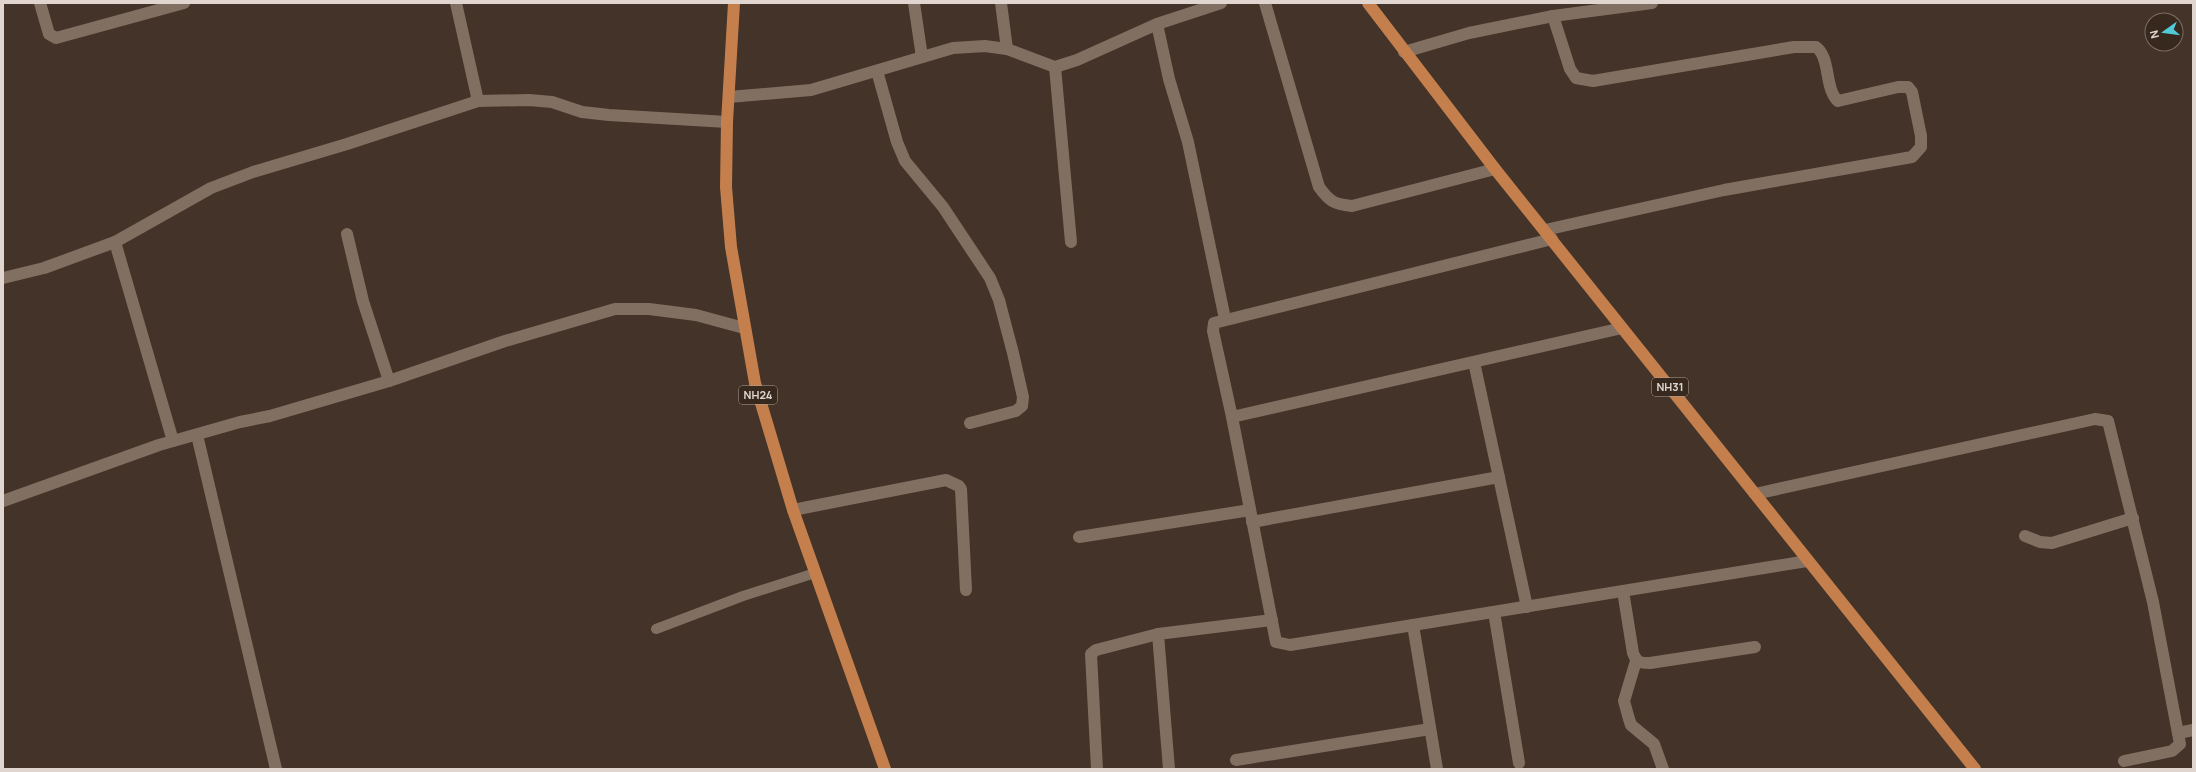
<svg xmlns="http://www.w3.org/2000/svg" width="2196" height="772" font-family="Manrope,sans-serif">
<rect width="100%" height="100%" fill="#433328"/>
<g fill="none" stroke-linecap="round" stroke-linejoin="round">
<polyline stroke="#816f62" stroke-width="10" points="656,629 743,596 815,573"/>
<g stroke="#816f62" stroke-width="12">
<polyline points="40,3 49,34 56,38 184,3"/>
<polyline points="456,3 478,101"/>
<polyline points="914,3 922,57"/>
<polyline points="1001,3 1007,49"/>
<path d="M 1265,3 L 1319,187 C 1330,202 1334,204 1352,206 L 1495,169"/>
<polyline points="1157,24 1169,79 1188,142 1225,319"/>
<polyline points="1404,52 1469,33 1553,16 1652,3"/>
<polyline points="1055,67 1071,242"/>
<polyline points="877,71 897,142 905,161 943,207 990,278 999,300 1013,353 1023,397 1022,406 1016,411 970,423"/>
<polyline points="729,97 811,90 953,48 985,46 1007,49 1055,67 1077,60 1157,24 1221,3"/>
<path d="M 1545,230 L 1724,190 L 1912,157 L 1921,147 L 1921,136 L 1912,92 L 1908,87 L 1898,87 L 1838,101 C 1824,88 1831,58 1816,47 L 1794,47 L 1593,81 L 1576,78 L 1570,69 L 1553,16"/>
<polyline points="347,234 363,301 389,381"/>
<polyline points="1552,239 1214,323 1213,331 1232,417 1276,642 1290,645 1807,561"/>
<polyline points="115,242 173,441"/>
<polyline points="3,278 44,268 115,242 211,188 253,172 347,144 478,101 529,100 552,102 582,112 609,115 727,122"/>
<polyline points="1474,362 1527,607"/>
<polyline points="1232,417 1622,328"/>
<polyline points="197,435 276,769"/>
<polyline points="1755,494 2095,419 2108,421 2153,602 2180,744 2172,751 2124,761"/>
<polyline points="3,501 159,445 240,422 270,416 389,381 505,341 615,309 649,309 696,315 744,328"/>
<polyline points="793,510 946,480 959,486 961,489 966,590"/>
<polyline points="1252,522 1499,477"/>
<polyline points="2025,536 2040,542 2052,543 2133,518"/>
<polyline points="1079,537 1250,510"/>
<path d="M 1623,591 L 1633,653 C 1637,663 1640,663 1650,663 L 1755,647"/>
<polyline points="1494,612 1519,763"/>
<polyline points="1413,625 1437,769"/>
<polyline points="1636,661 1624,701 1629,719 1631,725 1654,744 1663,769"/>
<polyline points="2178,733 2193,730"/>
<polyline points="1236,760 1430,729"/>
<polyline points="1097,769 1091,654 1096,650 1158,634"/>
<polyline points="1169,769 1158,634 1272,620"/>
</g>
<g stroke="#c47f4c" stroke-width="12">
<polyline points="734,3 727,122 726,187 731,247 755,383 793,510 885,769"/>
<polyline points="1368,3 1495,169 1975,769"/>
</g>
</g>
<g text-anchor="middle" stroke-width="4" stroke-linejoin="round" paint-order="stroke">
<g fill="#38291e" stroke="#aea29a" stroke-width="1">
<rect x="1652" y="378" width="36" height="18" rx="3"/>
<rect x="739" y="386" width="38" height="18" rx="3"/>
</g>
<g font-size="11" font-weight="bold" fill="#e0d6cf">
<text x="1670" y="391">NH31</text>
<text x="758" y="399">NH24</text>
</g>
</g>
<rect width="2196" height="772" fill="none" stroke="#e0d6cf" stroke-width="8"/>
<g transform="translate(2164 32) rotate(256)"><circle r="19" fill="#38291e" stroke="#7b6e65"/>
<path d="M0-3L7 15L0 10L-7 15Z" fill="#52cbd9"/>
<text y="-6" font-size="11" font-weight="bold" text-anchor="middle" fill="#e0d6cf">N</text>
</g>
</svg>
